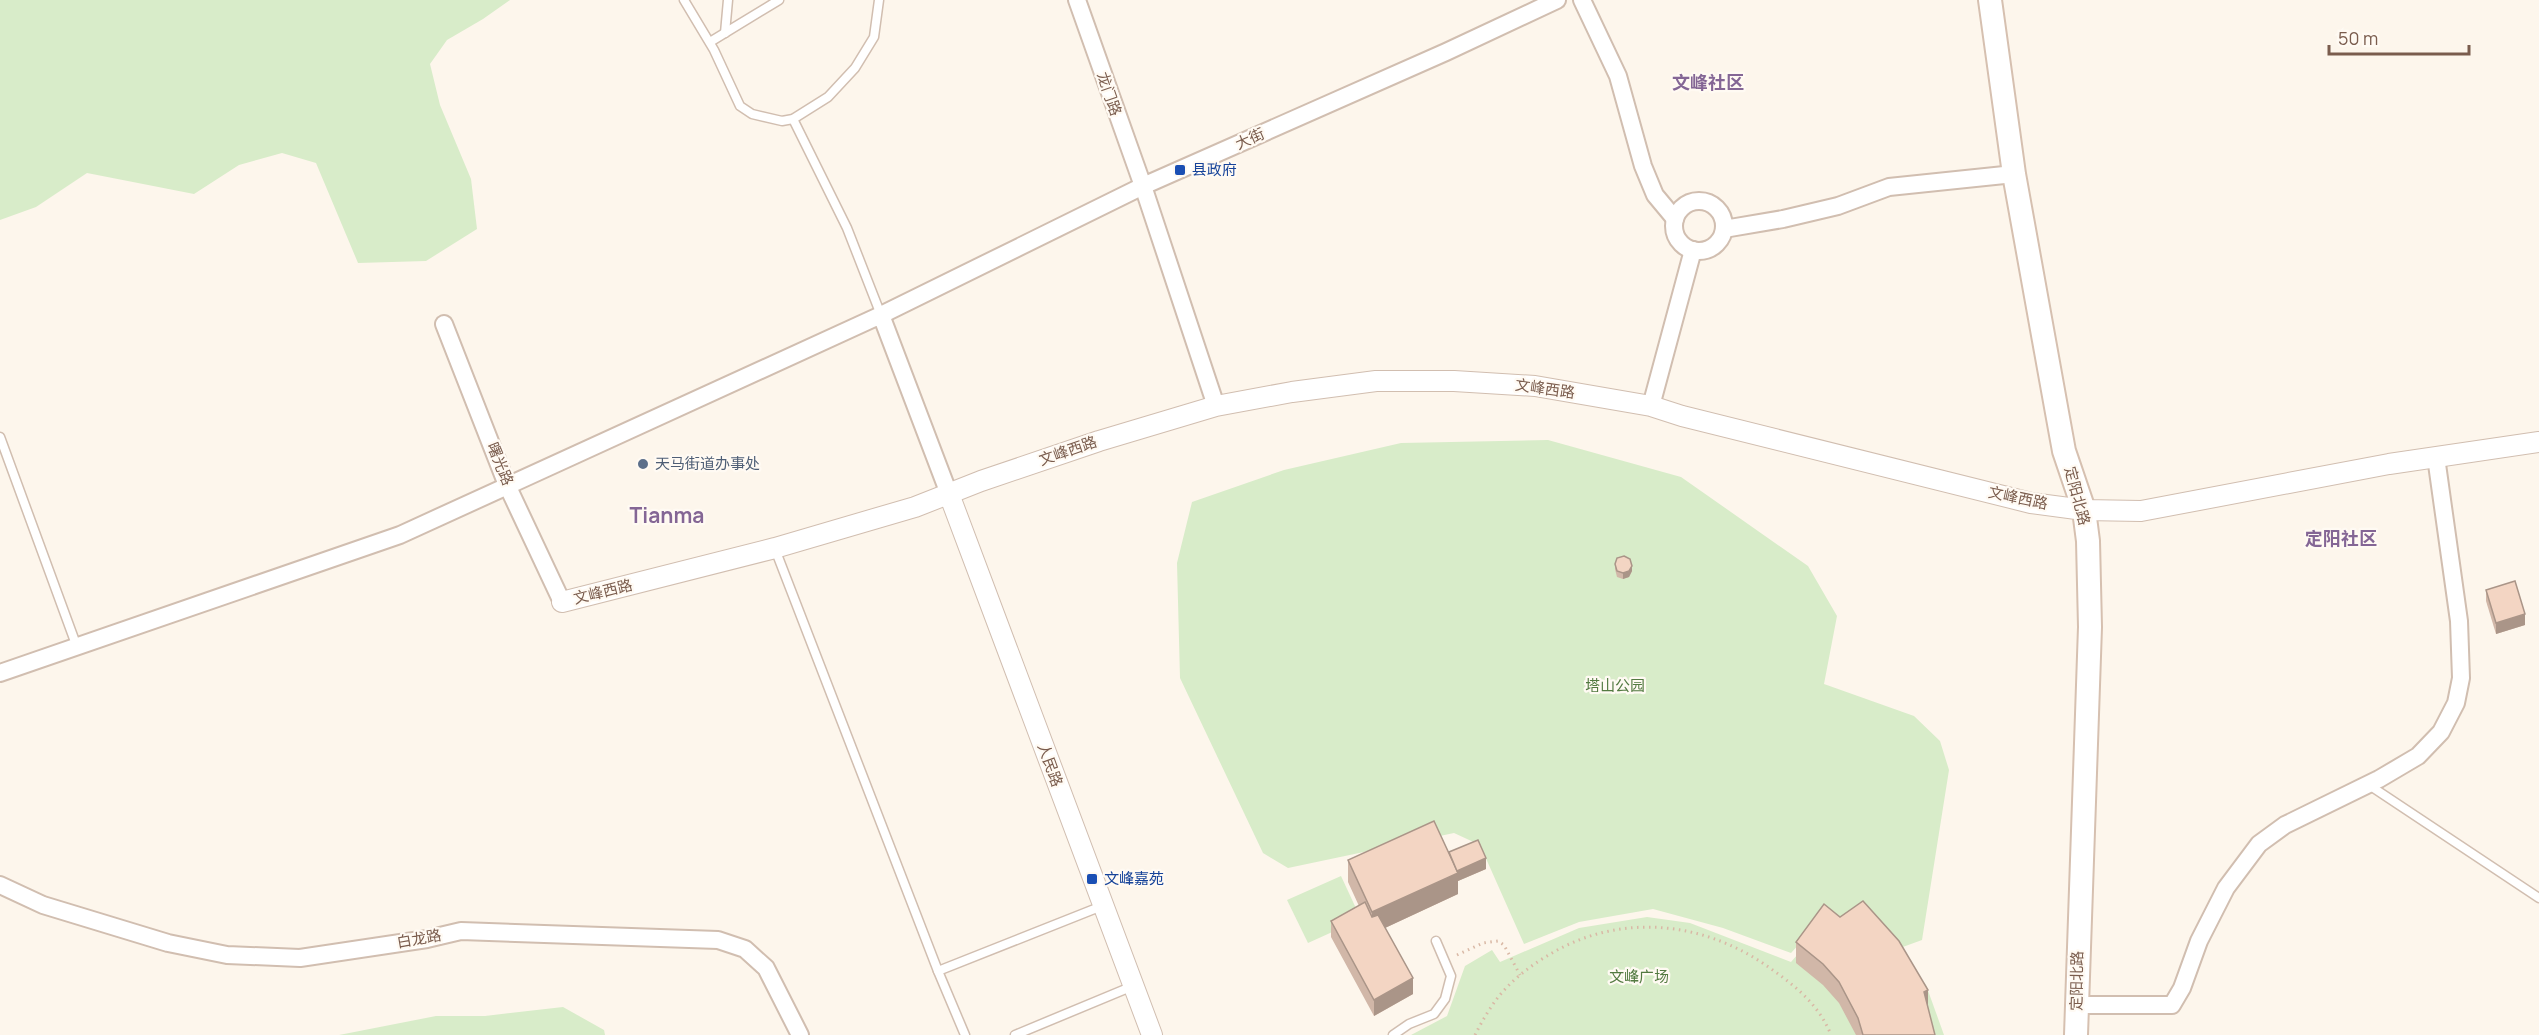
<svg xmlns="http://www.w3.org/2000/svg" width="2539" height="1035" font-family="Manrope,'Noto Sans SC',sans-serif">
<rect width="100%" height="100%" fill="#fdf6ec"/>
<g fill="#d8ecc9">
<polygon points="0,0 510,0 483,19 447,40 430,64 440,105 471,179 477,229 426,261 358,263 316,163 282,153 239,165 194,194 87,173 36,207 0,220"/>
<polygon points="1548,440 1681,477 1808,566 1837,616 1824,684 1914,716 1940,741 1949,770 1922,940 1900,948 1841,928 1824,917 1791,953 1723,928 1653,909 1579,922 1524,944 1480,845 1454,833 1288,868 1263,853 1180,678 1177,563 1192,502 1284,470 1401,443"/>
<polygon points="1341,876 1361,919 1308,943 1287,900"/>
<polygon points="1647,917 1690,923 1791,962 1825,923 1867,918 1926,985 1944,1035 1411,1035 1447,1016 1465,966 1492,950 1500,962 1579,928"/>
<polygon points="563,1007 604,1030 605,1035 339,1035 436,1016 485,1016"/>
</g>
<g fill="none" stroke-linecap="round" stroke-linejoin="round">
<defs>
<g id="service">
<polyline points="684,0 714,50 740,106 752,114 782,121 793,119 828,97 855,68 874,37 879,0"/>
<polyline points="725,33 728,0"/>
<polyline points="710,42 779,0"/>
<polyline points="793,119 847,228 881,315"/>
<polyline points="0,437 77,647"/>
<polyline points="775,549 938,971 965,1035"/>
<polyline points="2369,785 2539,898"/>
<polyline points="938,971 1102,906"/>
<polyline points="1015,1035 1133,986"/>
<polyline points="1393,1035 1409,1024 1434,1014 1445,999 1451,976 1436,941"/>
</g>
<g id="minor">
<polyline points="1077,0 1143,186 1216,406"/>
<polyline points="1582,0 1618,76 1643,166 1655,195 1675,219"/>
<circle cx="1699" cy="226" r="25"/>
<polyline points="1724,229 1783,219 1838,206 1889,187 2014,174"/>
<polyline points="881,315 1143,186 1446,52 1557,0"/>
<polyline points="444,324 507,485 562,602"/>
<polyline points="1651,406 1693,250"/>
<polyline points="0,673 400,535 881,315 949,494"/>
<polyline points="0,885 43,905 168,943 227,955 300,958 427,939 461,931 718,940 745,949 766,968 800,1035"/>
<polyline points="2076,1005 2172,1005 2182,988 2199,941 2226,888 2259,844 2285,825 2379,779 2418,756 2441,732 2456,703 2461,678 2459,621 2436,457"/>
</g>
<g id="tertiary">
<polyline points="949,494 1152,1035"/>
<polyline points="562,602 775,548 915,507 981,481 1099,441 1216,406 1292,392 1376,381 1454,381 1535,386 1651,406 1682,416 2031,503 2084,510 2141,511 2389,464 2539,442"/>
</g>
<polyline id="secondary" points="1990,0 2014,174 2058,418 2064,451 2084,510 2088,541 2090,627 2076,1035"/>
</defs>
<use href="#service" stroke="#d1beb0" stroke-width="11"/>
<use href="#minor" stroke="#d1beb0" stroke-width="20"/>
<use href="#tertiary" stroke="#d1beb0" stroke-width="22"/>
<use href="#secondary" stroke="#d6c0b0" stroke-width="26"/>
<g stroke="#d9b8a5" stroke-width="3" stroke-dasharray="1.5 4.5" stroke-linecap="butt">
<polyline points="1457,955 1483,943 1498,941 1504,945 1520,975"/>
<path d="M 1475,1035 C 1481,1023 1488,1011 1496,1000 C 1510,981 1531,965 1552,953 C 1621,913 1702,921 1767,966 C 1793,984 1819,1004 1831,1035"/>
</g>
<use href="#service" stroke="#fff" stroke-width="8"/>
<use href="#minor" stroke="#fff" stroke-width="16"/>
<use href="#tertiary" stroke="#fff" stroke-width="20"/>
<use href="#secondary" stroke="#fff" stroke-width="22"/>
</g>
<g fill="#d1b7a8">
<polygon points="1615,564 1632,571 1629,577 1623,579 1617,577 1615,569"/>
<polygon points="2486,590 2525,625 2496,634 2486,601"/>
<polygon points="1449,854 1486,869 1458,881 1458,894 1385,928 1413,994 1374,1016 1331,937 1331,921 1359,906 1348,882 1348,860"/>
<polygon points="1796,942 1928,1008 1935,1035 1856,1035 1839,1003 1823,985 1796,963"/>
</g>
<g fill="#aa9588">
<polygon points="1632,566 1632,571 1629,577 1623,579 1623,573"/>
<polygon points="2525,614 2525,625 2496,634 2496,623"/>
<polygon points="1486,858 1486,869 1458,881 1458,894 1372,934 1372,912 1457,871"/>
<polygon points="1413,978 1413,994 1374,1016 1374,1000"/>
<polygon points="1928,990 1928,1012 1924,992"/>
</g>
<g fill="#f3d5c3" stroke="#aa9588" stroke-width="1.5">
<polygon points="1624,556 1630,559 1632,566 1629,571 1623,573 1617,571 1615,564 1617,558"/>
<polygon points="2515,581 2525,614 2496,623 2486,590"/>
<polygon points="1434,821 1458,873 1372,912 1348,860"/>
<polygon points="1478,840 1486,858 1457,871 1449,852"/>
<polygon points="1863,901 1899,941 1928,990 1924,992 1935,1035 1863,1035 1858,1018 1839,982 1823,964 1796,942 1824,904 1840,917"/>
<polygon points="1365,902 1372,917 1378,915 1413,978 1374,1000 1331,921"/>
</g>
<g fill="#1a4fb4" stroke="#fffaf3" stroke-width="2">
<rect x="1174" y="164" width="12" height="12" rx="3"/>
<rect x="1086" y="873" width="12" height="12" rx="3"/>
</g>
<circle fill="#5c6f8a" stroke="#fffaf3" stroke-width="2" cx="643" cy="464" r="6"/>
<g text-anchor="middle" stroke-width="4.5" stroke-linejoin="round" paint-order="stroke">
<g font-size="15" fill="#7a5c4d" stroke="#fffaf3">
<text transform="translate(1109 94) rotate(71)" y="5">龙门路</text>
<text transform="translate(1250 139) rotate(-24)" y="5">大街</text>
<text transform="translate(1545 389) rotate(8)" y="5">文峰西路</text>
<text transform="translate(1068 451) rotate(-19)" y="5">文峰西路</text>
<text transform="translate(500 464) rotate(68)" y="5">曙光路</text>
<text transform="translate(2077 496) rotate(75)" y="5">定阳北路</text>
<text transform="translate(2018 498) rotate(12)" y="5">文峰西路</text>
<text transform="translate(603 592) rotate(-14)" y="5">文峰西路</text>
<text transform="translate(1050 765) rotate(70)" y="5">人民路</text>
<text transform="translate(419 939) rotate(-10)" y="5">白龙路</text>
<text transform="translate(2077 981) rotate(-89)" y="5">定阳北路</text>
</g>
<g font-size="15" fill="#164399" stroke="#fffaf3" text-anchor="start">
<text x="1192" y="175">县政府</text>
<text x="1104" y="884">文峰嘉苑</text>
</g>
<g font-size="15" fill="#4e5e75" stroke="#fffaf3" text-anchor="start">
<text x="655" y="469">天马街道办事处</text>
</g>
<g font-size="15" fill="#537a41" stroke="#fffaf3">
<text x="1615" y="691">塔山公园</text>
<text x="1639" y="982">文峰广场</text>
</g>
<g font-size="18" font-weight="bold" fill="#846695" stroke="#fffaf3">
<text x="1708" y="89">文峰社区</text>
<text x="2341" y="545">定阳社区</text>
</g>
<g font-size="21" font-weight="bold" fill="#846695" stroke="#fffaf3">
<text x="667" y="523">Tianma</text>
</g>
</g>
<path d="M2329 45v9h140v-9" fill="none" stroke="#7a5c4d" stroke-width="3"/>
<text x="2338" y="45" font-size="18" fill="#7a5c4d" stroke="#fffaf3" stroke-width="4.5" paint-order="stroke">50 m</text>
</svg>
